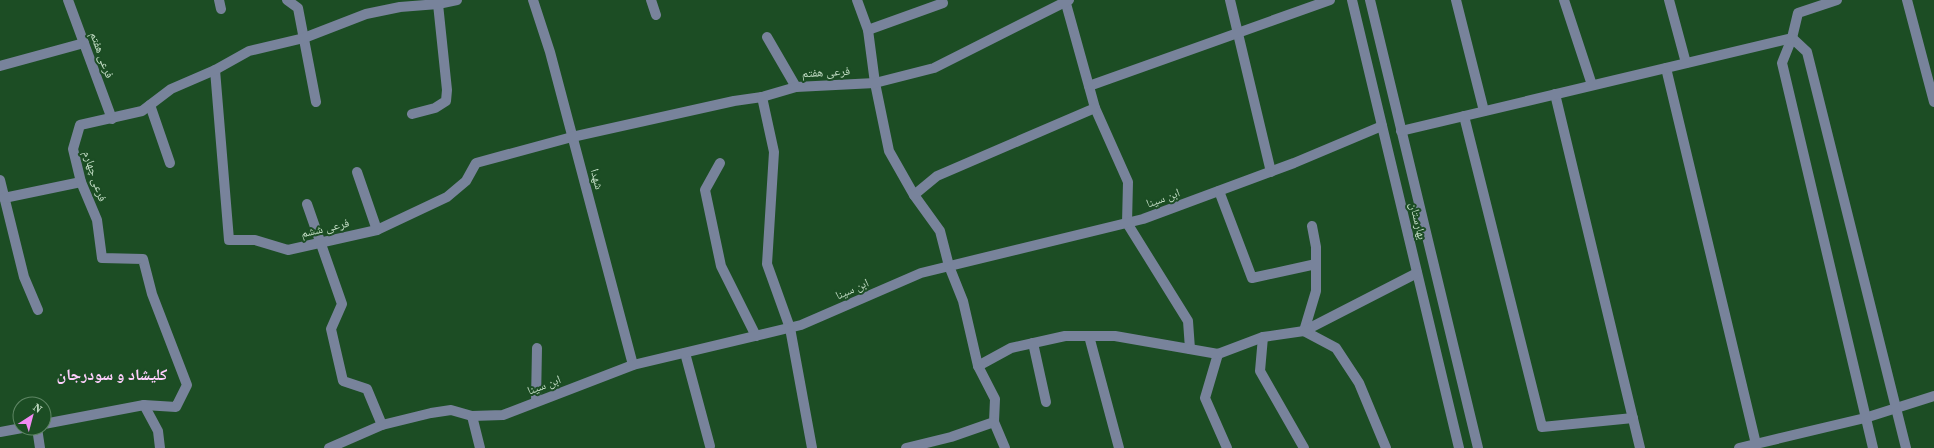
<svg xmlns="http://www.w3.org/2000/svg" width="1934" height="448" font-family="'Source Serif 4','Noto Naskh Arabic',serif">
<rect width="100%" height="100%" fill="#1c4d24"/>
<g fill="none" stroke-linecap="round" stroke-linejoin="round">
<g stroke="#78839b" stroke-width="10">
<polyline points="68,0 112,119"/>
<polyline points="219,0 221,9"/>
<polyline points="287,0 298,8 316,102"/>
<polyline points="533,0 550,52 633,365"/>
<polyline points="651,0 656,15"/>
<polyline points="857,0 868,30 875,83 889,151 914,195 940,231 949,266 963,301 978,366 995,399 994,422 951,437 906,448"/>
<polyline points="1065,0 1095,108 1128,182 1127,223 1188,321 1190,349"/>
<polyline points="1230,0 1271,172"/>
<polyline points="1352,0 1459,448"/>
<polyline points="1370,0 1478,448"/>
<polyline points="1456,0 1484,111"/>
<polyline points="1564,0 1592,85"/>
<polyline points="1669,0 1686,63"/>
<polyline points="1907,0 1934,102"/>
<polyline points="868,30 943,3"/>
<polyline points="767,37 796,87"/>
<polyline points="0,66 84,43"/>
<polyline points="1666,68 1756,444"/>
<polyline points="215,70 229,240 255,240 288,250 377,230 447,197 466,181 476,163 572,137 734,101 762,97 796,87 875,83 934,68 1069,0"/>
<polyline points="1089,86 1330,0"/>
<polyline points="1555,94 1640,448"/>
<polyline points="762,97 774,152 767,264 790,328 812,448"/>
<polyline points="150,105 170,163"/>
<polyline points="412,114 435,108 446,101 447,90 438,4"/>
<polyline points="1464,116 1542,427 1633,418"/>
<polyline points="1401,131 1792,38 1798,13 1837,0"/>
<polyline points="720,163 705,190 721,266 756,336"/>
<polyline points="357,172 377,230"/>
<polyline points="0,180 24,277 38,310"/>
<polyline points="1219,191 1252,278 1316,264"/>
<polyline points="914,195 937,176 1095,108"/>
<polyline points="4,198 81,182"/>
<polyline points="307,204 342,304 331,329 343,381 367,389 382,425"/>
<polyline points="1312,226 1316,247 1316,291 1304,331 1336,348 1359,383 1386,448"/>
<polyline points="1089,336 1119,448"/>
<polyline points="1263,337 1260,371 1304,448"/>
<polyline points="1033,343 1046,402"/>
<polyline points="685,353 710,446"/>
<polyline points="1218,354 1205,398 1227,448"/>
<polyline points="978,366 1011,348 1065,336 1115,336 1218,354 1263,337 1304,331 1417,273"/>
<polyline points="536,401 537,348"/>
<polyline points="144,405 158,431 160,448"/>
<polyline points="472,416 480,448"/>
<polyline points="994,422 1005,448"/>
<polyline points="44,424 144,405 176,407 187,385 152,294 143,259 102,258 97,220 81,182 73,149 80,125 142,111 171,89 215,70 249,51 304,38 366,14 400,7 438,4 457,0"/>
<polyline points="37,428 40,448"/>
<polyline points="0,432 22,428"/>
<polyline points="329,448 382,425 431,413 451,410 472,416 503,415 633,365 801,325 921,273 1143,219 1294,163 1382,126"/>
<polyline points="1739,448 1865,418 1934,396"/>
<polyline points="1873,448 1782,63 1792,38 1807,52 1906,448"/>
</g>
</g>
<g text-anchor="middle" stroke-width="4" stroke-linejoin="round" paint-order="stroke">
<g font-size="12" fill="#c1dbc3" stroke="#1c4d24">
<text transform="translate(102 55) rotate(70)" y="4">فرعی هفتم</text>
<text transform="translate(826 72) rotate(-3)" y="4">فرعی هفتم</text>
<text transform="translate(95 176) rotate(72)" y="4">فرعی چهارم</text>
<text transform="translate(597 179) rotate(75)" y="4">شهدا</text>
<text transform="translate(1163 198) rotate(-20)" y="4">ابن سینا</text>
<text transform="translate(1418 221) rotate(76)" y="4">بهارستان</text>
<text transform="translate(325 228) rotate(-13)" y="4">فرعی ششم</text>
<text transform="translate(852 289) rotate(-24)" y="4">ابن سینا</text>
<text transform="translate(544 385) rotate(-21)" y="4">ابن سینا</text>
</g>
<g font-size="16" font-weight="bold" fill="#fecffd" stroke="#1c4d24">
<text x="112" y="380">کلیشاد و سودرجان</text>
</g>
</g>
<g transform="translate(32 416) rotate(36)"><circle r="19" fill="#1c4d24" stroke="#5e8664"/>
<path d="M0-3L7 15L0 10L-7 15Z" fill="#f28af3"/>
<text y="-6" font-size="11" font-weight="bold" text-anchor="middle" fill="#c1dbc3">N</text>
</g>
</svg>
